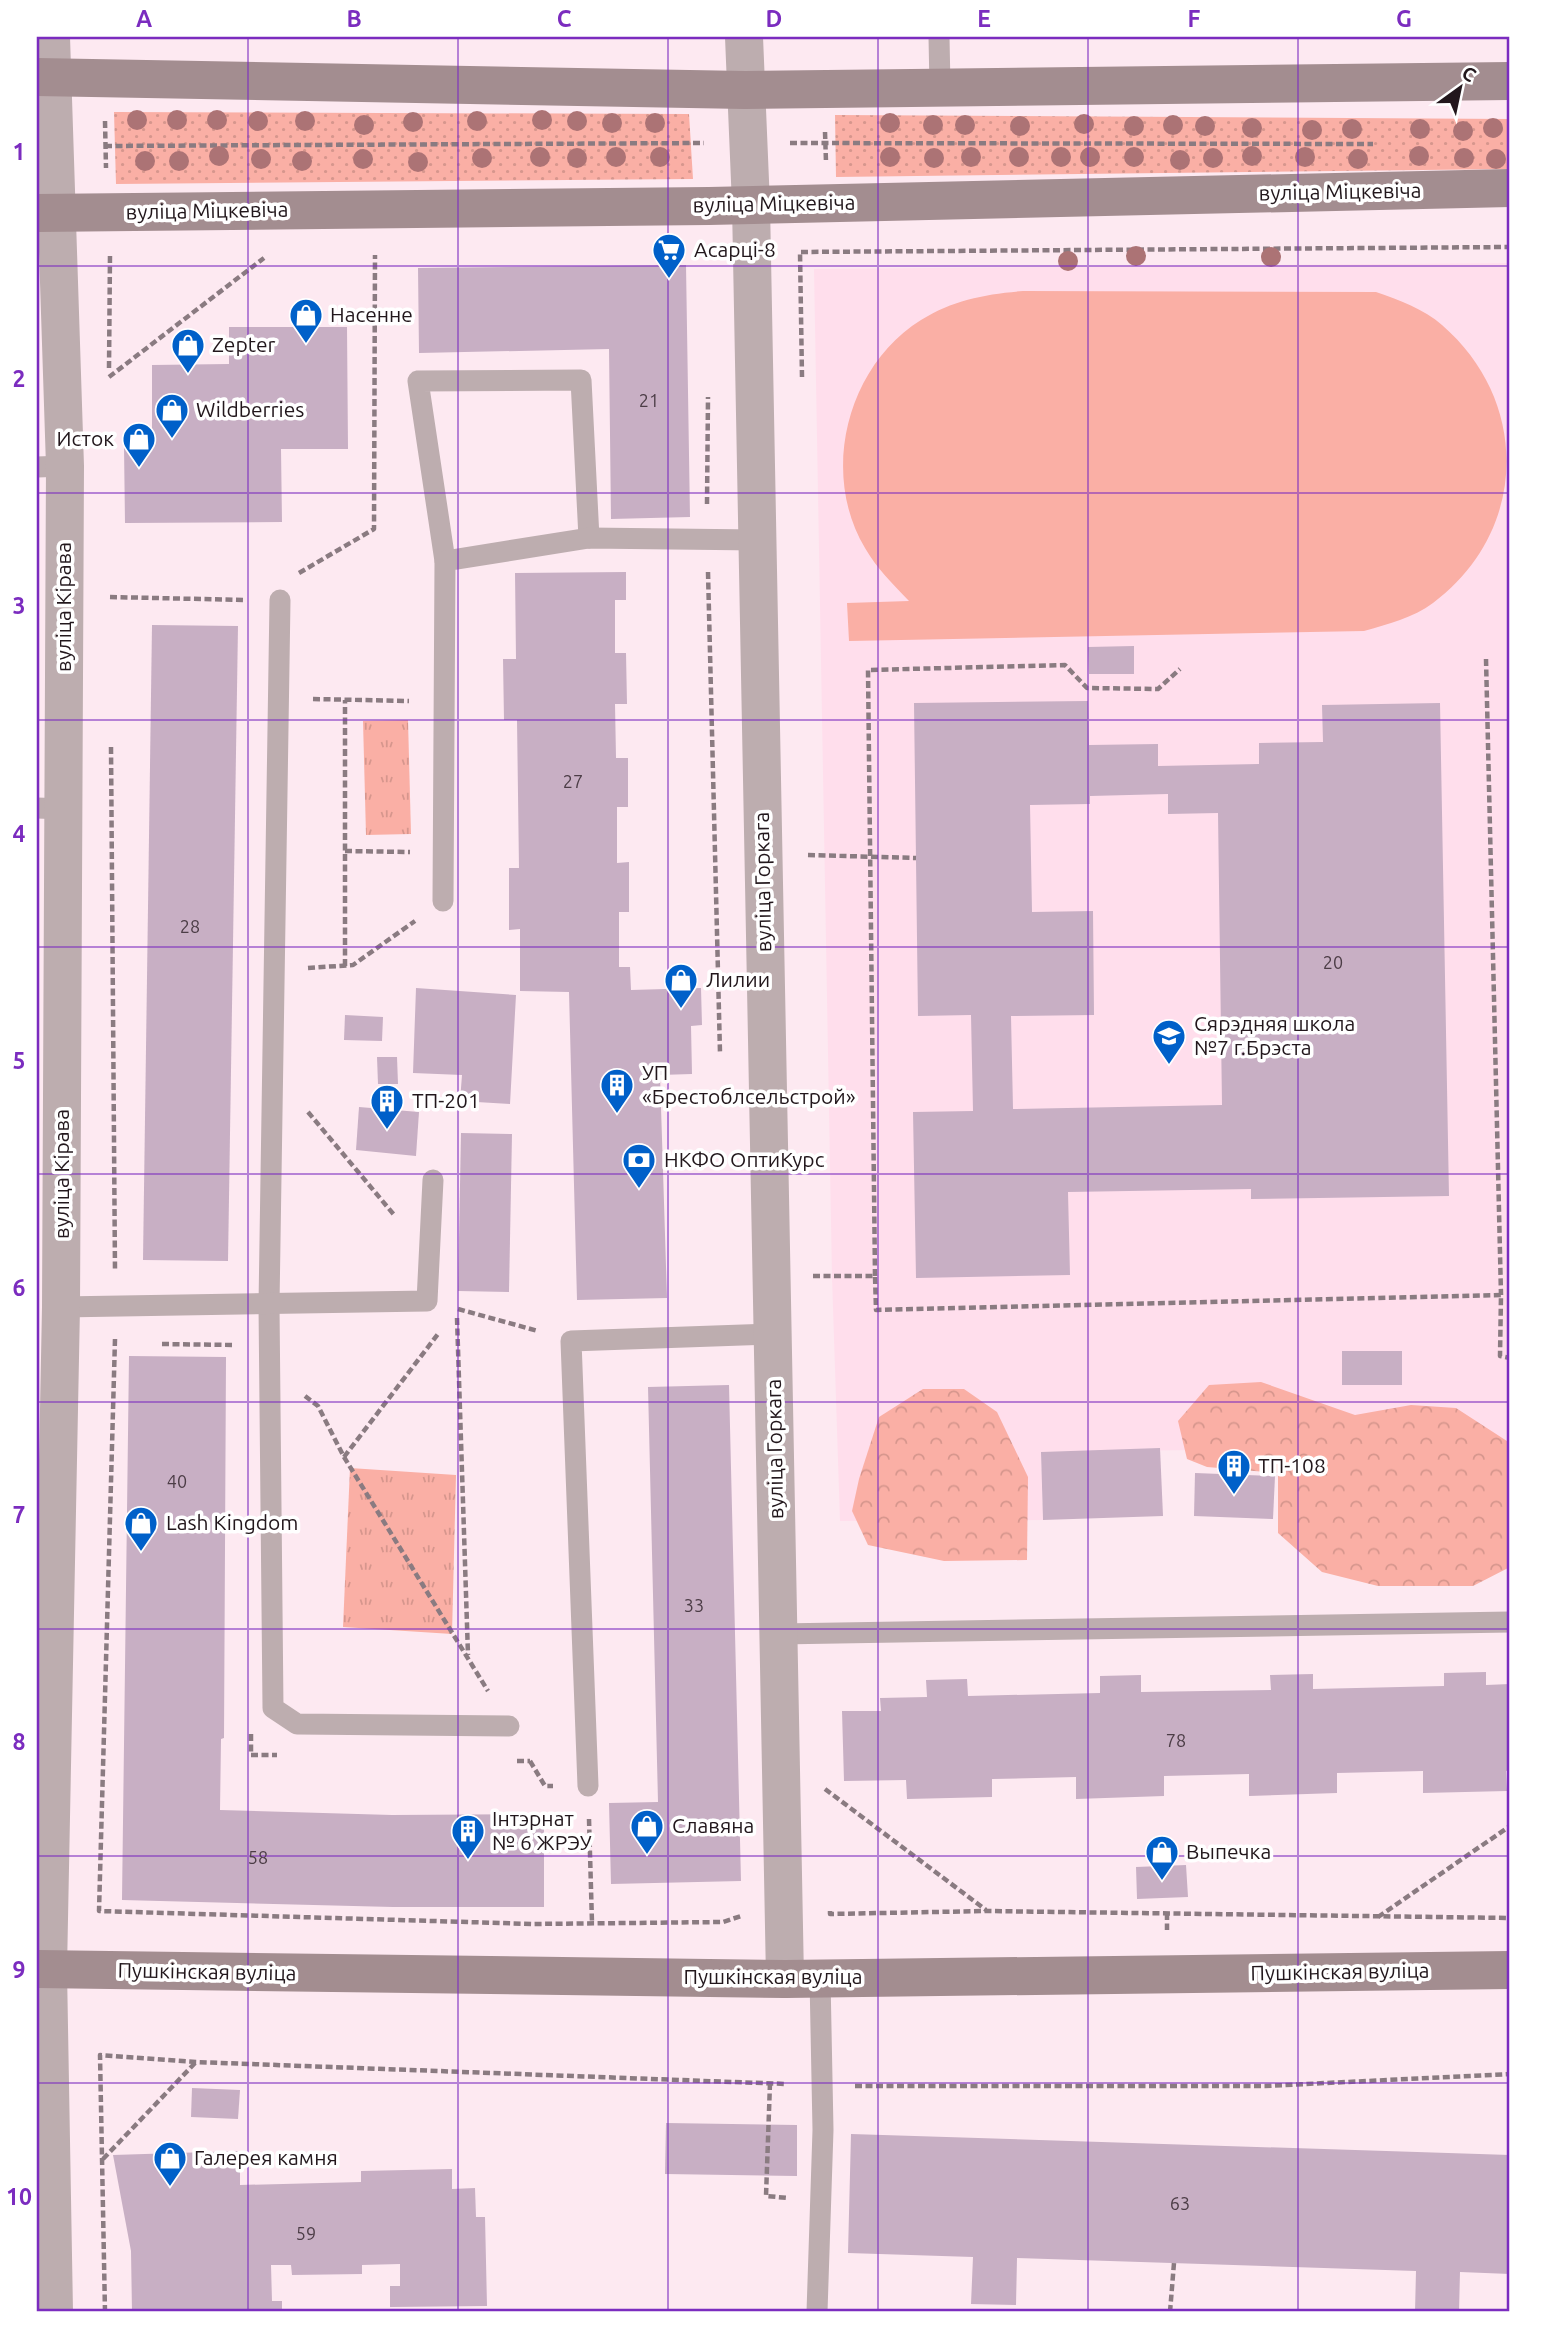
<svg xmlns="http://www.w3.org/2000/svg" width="1547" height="2349" font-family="Ubuntu,sans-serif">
<defs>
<pattern id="grass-dots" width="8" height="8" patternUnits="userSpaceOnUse" patternTransform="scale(1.75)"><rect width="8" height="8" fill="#faafa5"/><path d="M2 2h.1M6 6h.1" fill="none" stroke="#d6968d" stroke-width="1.8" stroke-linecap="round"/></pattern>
<pattern id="forest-crowns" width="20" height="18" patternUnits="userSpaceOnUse" patternTransform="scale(1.75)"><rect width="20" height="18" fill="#faafa5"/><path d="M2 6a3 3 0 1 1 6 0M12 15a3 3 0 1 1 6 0" fill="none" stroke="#d6968d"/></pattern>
<pattern id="park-tufts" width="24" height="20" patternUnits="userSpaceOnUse" patternTransform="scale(1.75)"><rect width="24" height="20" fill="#faafa5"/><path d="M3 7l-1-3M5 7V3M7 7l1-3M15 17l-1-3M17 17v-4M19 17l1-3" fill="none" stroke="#d6968d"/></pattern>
</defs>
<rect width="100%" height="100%" fill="#fde9f1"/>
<polygon fill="#ffdeec" points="1510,263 1510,1446 1041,1452 1043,1520 840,1521 832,1277 814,269"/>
<g fill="url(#grass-dots)">
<polygon points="114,112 689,114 693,179 116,184"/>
<polygon points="835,115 1510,119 1510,169 836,177"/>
</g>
<g fill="url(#forest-crowns)">
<polygon points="1261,1382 1355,1415 1411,1405 1456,1408 1510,1443 1510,1567 1473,1586 1378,1586 1322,1572 1278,1533 1278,1473 1207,1467 1187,1459 1178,1421 1209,1385"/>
<polygon points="923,1389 964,1389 997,1412 1028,1477 1027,1560 944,1561 868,1545 852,1511 859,1479 879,1417"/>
</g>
<g fill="url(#park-tufts)">
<polygon points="408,720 411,834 366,835 363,721"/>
<polygon points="350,1468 456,1475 452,1634 343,1627"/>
</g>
<path fill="#faafa5" d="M 1023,291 L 1376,292 C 1399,300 1424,309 1442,325 C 1531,402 1528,532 1433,603 C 1413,618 1388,624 1364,631 L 849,641 L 847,603 L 909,601 C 893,584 877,569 865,548 C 820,473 847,366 921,320 C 953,300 986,294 1023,291 Z"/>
<g fill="#c8afc4" fill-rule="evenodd">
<polygon points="686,265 690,517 611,519 609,349 419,353 418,268"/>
<polygon points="229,327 347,327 348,449 281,449 282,522 125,523 124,447 152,446 152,365 229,364"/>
<polygon points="626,572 626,600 615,600 615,653 626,653 627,704 615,704 616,758 628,758 628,807 617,807 617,863 629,862 629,912 619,912 619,967 630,967 631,990 701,988 702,1025 691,1026 692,1074 660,1075 667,1298 577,1300 569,992 520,991 520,929 509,930 509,868 519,868 517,720 504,720 503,659 516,659 515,573"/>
<polygon points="152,625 238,626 228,1261 143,1260"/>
<polygon points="1134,646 1134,674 1089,674 1088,647"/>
<path d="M 1088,701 L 1089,745 L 1158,744 L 1158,766 L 1259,764 L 1259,743 L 1323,742 L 1322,705 L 1440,703 L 1449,1196 L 1251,1199 L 1251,1189 L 1068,1192 L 1070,1275 L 916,1278 L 913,1112 L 973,1111 L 971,1015 L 918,1016 L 914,703 ZM 1168,794 L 1168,814 L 1218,813 L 1222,1105 L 1013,1109 L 1011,1016 L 1094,1015 L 1093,911 L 1032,912 L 1030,805 L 1090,804 L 1090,796 Z"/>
<polygon points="416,988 516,995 510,1104 460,1101 462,1075 413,1073"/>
<polygon points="345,1015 383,1017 382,1041 344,1040"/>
<polygon points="377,1057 397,1057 398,1084 378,1084"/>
<polygon points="359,1107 419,1112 416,1156 356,1150"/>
<polygon points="461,1133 512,1134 509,1292 458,1291"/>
<rect x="1342" y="1351" width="60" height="34"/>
<polygon points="129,1356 226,1357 224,1738 221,1739 220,1810 392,1815 544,1814 544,1907 393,1907 122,1900"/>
<polygon points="729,1385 741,1881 611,1884 609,1803 658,1802 648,1387"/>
<polygon points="1160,1448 1163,1516 1043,1520 1041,1452"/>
<polygon points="1195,1473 1275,1476 1273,1519 1194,1516"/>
<polygon points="1486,1672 1486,1685 1510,1684 1510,1770 1506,1771 1507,1791 1423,1793 1423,1771 1337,1773 1337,1793 1249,1796 1249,1774 1164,1776 1164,1796 1076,1799 1076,1777 992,1779 992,1797 907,1799 906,1780 844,1781 842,1711 881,1711 880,1698 927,1697 926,1680 967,1679 968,1696 1100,1693 1100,1676 1141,1675 1141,1692 1271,1690 1270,1675 1313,1674 1313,1689 1444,1686 1444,1673"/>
<polygon points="1186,1865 1188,1897 1137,1899 1136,1867"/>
<polygon points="192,2088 240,2090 238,2119 191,2117"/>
<polygon points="666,2123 797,2125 797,2176 665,2174"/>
<polygon points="851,2134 1510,2155 1510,2274 1460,2272 1459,2312 1415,2312 1416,2271 1017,2258 1016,2305 971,2304 973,2257 848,2253"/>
<polygon points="240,2151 240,2185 361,2182 361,2171 452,2169 452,2189 475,2188 476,2217 485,2217 487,2306 390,2307 390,2286 400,2286 400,2264 362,2265 362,2274 292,2275 291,2265 271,2265 272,2301 282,2301 282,2312 132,2312 131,2251 113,2155"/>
</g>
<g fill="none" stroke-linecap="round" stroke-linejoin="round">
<g stroke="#8a7b81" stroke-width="4.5" stroke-dasharray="7 3.5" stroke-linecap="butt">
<polyline points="105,121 106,168"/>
<polyline points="825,132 826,162"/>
<polyline points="790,143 1373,144"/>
<polyline points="105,146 704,143"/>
<polyline points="109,368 110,254"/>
<polyline points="109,377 264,258"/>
<polyline points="802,377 800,252 1510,247"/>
<polyline points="707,504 708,397"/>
<polyline points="708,572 720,1053"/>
<polyline points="299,573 374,529 375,255"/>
<polyline points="110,597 245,600"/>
<polyline points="1486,659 1501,1295"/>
<polyline points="313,699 409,701"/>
<polyline points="111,747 115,1271"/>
<polyline points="345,851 410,852"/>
<polyline points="808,855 916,858"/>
<polyline points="345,966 345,700"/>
<polyline points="308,968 353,965 415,921"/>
<polyline points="308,1112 395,1216"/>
<polyline points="663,1155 723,1155"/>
<polyline points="813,1276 875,1276 876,1310 1501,1295 1500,1356 1510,1358"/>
<polyline points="875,1276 868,670 1065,665 1087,688 1158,689 1180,669"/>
<polyline points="458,1309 538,1331"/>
<polyline points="457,1318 468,1655"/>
<polyline points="115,1339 99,1911 533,1924 723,1922 741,1916"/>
<polyline points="162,1344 234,1345"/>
<polyline points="305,1396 318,1406 344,1457 488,1691"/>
<polyline points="344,1457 438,1334"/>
<polyline points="251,1734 251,1755 277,1755"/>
<polyline points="517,1761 530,1761"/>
<polyline points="530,1761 545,1786 553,1786"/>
<polyline points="825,1789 986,1910"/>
<polyline points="589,1819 592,1923"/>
<polyline points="830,1911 830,1914 986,1911 1510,1918"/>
<polyline points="1167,1913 1167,1930"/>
<polyline points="1378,1917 1510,1826"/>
<polyline points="770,2083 766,2196 788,2198"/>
<polyline points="855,2086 1265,2086 1510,2074"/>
<polyline points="103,2159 196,2062"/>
<polyline points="105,2312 100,2055 196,2062 787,2084"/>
<polyline points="1170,2312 1174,2263"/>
</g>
<g stroke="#bdadaf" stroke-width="21">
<polyline points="939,37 940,87"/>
<polyline points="37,467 65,466"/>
<polyline points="445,561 418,381 581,380 589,538"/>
<polyline points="280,600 269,1305 273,1708 297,1724 509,1726"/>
<polyline points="37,808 64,809"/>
<polyline points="443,901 445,561 589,538 757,540"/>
<polyline points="61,1307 427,1301 433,1180"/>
<polyline points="779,1634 1510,1622"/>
<polyline points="588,1786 571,1341 772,1334"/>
<polyline points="817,2312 823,2130 820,1978"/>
</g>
<g stroke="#bdadaf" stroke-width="38">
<polyline points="51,37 65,466 61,1307 48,1970 54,2312"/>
<polyline points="744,37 751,205 785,1979"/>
</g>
<g stroke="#a38d90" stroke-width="38">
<polyline points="37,77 745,90 1510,81"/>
<polyline points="37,213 709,206 1510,188"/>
<polyline points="37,1969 785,1979 1510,1970"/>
</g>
</g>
<g fill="#ac7375">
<circle cx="137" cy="120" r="10"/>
<circle cx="177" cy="120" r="10"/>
<circle cx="217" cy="120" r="10"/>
<circle cx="542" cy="120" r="10"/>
<circle cx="258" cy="121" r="10"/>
<circle cx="305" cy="121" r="10"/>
<circle cx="477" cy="121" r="10"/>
<circle cx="577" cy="121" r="10"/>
<circle cx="413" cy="122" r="10"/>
<circle cx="612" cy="123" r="10"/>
<circle cx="655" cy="123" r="10"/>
<circle cx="890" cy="123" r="10"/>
<circle cx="1084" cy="124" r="10"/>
<circle cx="364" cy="125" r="10"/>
<circle cx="933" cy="125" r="10"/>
<circle cx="965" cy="125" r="10"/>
<circle cx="1173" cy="125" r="10"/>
<circle cx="1020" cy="126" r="10"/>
<circle cx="1134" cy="126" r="10"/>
<circle cx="1205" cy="126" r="10"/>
<circle cx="1252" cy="128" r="10"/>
<circle cx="1493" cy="128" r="10"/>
<circle cx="1352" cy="129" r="10"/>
<circle cx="1420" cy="129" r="10"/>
<circle cx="1312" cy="130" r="10"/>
<circle cx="1463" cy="131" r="10"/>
<circle cx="219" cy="156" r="10"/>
<circle cx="1252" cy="156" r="10"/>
<circle cx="1419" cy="156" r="10"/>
<circle cx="540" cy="157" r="10"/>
<circle cx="616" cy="157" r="10"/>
<circle cx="660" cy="157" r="10"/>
<circle cx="890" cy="157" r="10"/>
<circle cx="971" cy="157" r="10"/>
<circle cx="1019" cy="157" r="10"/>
<circle cx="1061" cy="157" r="10"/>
<circle cx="1090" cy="157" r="10"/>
<circle cx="1134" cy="157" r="10"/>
<circle cx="1305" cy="157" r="10"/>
<circle cx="482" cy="158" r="10"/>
<circle cx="577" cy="158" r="10"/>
<circle cx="934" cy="158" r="10"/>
<circle cx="1213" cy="158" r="10"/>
<circle cx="1464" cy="158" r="10"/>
<circle cx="261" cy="159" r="10"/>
<circle cx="363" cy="159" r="10"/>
<circle cx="1358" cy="159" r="10"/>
<circle cx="1496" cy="159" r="10"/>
<circle cx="1180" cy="160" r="10"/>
<circle cx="145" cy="161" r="10"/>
<circle cx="179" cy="161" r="10"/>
<circle cx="302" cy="161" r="10"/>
<circle cx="418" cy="162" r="10"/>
<circle cx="1136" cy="256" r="10"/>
<circle cx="1271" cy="257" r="10"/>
<circle cx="1068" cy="261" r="10"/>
</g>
<path fill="none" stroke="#7b2cbf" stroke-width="2" stroke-opacity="0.55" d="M 248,37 L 248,2312M 458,37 L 458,2312M 668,37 L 668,2312M 878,37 L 878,2312M 1088,37 L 1088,2312M 1298,37 L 1298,2312M 37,266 L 1510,266M 37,493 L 1510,493M 37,720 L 1510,720M 37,947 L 1510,947M 37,1174 L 1510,1174M 37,1402 L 1510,1402M 37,1629 L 1510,1629M 37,1856 L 1510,1856M 37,2083 L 1510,2083"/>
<defs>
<symbol id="supermarket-pin" viewBox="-11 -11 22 30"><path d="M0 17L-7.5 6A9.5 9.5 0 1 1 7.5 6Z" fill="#0060c9" stroke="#fff"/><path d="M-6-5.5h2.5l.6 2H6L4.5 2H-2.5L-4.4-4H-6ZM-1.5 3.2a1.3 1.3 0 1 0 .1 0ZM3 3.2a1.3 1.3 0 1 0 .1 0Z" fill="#fff"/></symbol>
<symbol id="shop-pin" viewBox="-11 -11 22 30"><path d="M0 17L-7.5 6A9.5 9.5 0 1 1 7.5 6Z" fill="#0060c9" stroke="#fff"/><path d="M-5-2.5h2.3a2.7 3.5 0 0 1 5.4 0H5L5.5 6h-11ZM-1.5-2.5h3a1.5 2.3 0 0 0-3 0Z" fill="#fff"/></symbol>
<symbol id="school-pin" viewBox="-11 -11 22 30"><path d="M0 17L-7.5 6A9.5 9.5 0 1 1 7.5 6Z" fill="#0060c9" stroke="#fff"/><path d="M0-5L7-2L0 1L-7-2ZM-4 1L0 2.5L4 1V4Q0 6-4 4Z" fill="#fff"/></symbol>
<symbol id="building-pin" viewBox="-11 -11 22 30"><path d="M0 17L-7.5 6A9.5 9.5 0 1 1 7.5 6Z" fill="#0060c9" stroke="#fff"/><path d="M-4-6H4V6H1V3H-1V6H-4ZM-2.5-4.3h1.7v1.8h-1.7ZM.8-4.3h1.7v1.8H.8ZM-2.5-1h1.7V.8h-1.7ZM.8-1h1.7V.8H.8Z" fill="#fff"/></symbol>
<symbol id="bank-pin" viewBox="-11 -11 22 30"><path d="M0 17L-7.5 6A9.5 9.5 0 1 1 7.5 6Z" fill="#0060c9" stroke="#fff"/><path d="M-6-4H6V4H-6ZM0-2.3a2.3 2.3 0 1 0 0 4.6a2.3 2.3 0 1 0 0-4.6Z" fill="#fff"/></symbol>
</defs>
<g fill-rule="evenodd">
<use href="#supermarket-pin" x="650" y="231" width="38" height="52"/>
<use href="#shop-pin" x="287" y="296" width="38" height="52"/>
<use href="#shop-pin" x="169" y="326" width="38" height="52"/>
<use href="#shop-pin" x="153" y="391" width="38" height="52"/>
<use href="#shop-pin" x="120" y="420" width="38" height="52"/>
<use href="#shop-pin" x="662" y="961" width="38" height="52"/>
<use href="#school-pin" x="1150" y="1017" width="38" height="52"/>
<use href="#building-pin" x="598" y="1066" width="38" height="52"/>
<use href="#building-pin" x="368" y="1082" width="38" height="52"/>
<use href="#bank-pin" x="620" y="1141" width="38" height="52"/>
<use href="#building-pin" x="1215" y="1447" width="38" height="52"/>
<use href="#shop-pin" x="122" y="1504" width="38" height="52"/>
<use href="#shop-pin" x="628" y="1807" width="38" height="52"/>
<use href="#building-pin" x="449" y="1812" width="38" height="52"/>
<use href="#shop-pin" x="1143" y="1833" width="38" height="52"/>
<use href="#shop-pin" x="151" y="2139" width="38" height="52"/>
</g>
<g text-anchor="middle" stroke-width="7" stroke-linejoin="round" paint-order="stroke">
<g font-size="18" fill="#4c3d46">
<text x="649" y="407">21</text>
<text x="573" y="788">27</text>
<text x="190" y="933">28</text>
<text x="1333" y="969">20</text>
<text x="177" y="1488">40</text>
<text x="694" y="1612">33</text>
<text x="1176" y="1747">78</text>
<text x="258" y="1864">58</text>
<text x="1180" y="2210">63</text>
<text x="306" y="2240">59</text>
</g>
<g font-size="21" fill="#22171c" stroke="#fff">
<text transform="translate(1340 192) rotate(-1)" y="7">вуліца Міцкевіча</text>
<text transform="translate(774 204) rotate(-1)" y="7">вуліца Міцкевіча</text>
<text transform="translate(207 211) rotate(-1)" y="7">вуліца Міцкевіча</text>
<text transform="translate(64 607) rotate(-90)" y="7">вуліца Кірава</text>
<text transform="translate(763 882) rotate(-91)" y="7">вуліца Горкага</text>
<text transform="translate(62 1174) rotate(-90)" y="7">вуліца Кірава</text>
<text transform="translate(775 1449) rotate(-91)" y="7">вуліца Горкага</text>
<text transform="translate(207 1972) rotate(1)" y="7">Пушкінская вуліца</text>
<text transform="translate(1340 1972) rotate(-1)" y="7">Пушкінская вуліца</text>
<text x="773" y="1984">Пушкінская вуліца</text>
</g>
<g font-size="21" fill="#22171c" stroke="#fff" text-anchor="start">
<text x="694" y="257">Асарці-8</text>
<text x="330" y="322">Насенне</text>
<text x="212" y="352">Zepter</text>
<text x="196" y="417">Wildberries</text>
<text x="114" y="446" text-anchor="end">Исток</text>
<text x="706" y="987">Лилии</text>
<text x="1194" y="1031">Сярэдняя школа<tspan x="1194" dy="24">№7 г.Брэста</tspan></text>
<text x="642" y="1080">УП<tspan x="642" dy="24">«Брестоблсельстрой»</tspan></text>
<text x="412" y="1108">ТП-201</text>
<text x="664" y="1167">НКФО ОптиКурс</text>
<text x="1258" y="1473">ТП-108</text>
<text x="166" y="1530">Lash Kingdom</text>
<text x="492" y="1826">Інтэрнат<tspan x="492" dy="24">№ 6 ЖРЭУ</tspan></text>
<text x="672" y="1833">Славяна</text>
<text x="1186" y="1859">Выпечка</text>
<text x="194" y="2165">Галерея камня</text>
</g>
</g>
<rect width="1547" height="2349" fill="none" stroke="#ffffff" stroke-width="77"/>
<g transform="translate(1460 88) rotate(33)" stroke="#ffffff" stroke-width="5" paint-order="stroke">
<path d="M0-5L12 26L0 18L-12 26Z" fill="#22171c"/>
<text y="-10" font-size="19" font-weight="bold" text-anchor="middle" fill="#22171c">С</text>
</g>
<rect x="38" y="38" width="1470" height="2272" fill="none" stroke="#7b2cbf" stroke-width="2.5"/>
<g font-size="23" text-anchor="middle" font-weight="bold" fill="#7b2cbf">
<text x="144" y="27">A</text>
<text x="354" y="27">B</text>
<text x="564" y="27">C</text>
<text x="774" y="27">D</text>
<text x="984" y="27">E</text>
<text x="1194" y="27">F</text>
<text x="1404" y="27">G</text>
<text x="19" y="160">1</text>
<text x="19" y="387">2</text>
<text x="19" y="614">3</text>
<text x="19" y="842">4</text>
<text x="19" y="1069">5</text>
<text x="19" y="1296">6</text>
<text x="19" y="1523">7</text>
<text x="19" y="1750">8</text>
<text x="19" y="1978">9</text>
<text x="19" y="2205">10</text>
</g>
</svg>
